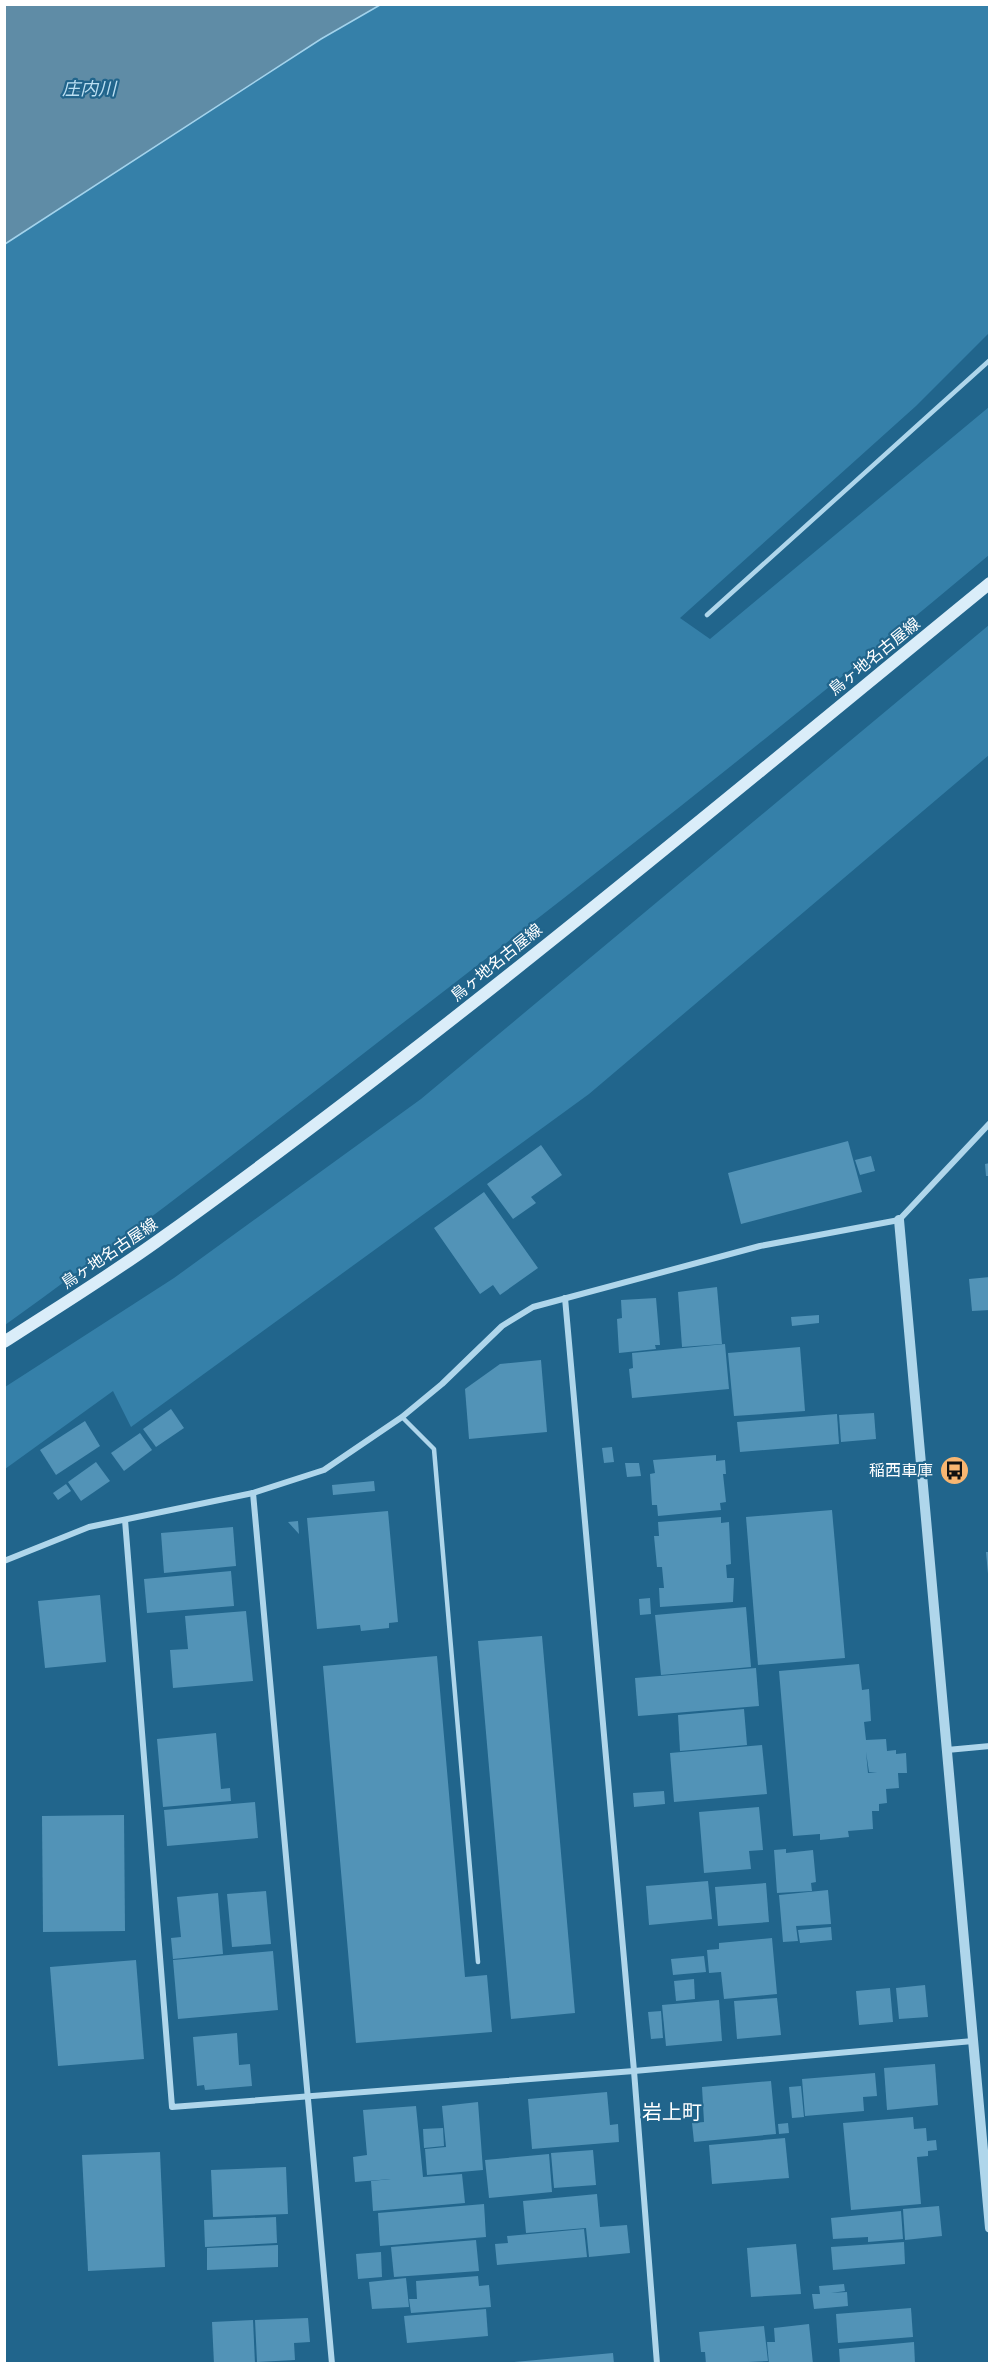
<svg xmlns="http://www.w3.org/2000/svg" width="994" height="2368" font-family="'Source Sans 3','Noto Sans JP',sans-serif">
<rect width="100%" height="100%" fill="#21658c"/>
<g fill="#3580a9">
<path d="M 380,5 L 989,5 L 989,333 L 916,406 L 680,618 L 710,639 L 989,407 L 989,555 C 795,718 596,874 395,1029 C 266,1129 137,1230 5,1325 L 5,244 L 321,39 Z"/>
<polygon points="989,625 989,755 589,1094 131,1427 113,1391 5,1469 5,1387 174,1278 421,1099"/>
</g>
<polygon fill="#5f8ca6" stroke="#a3d3ec" stroke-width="1.5" points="5,4 380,4 380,5 321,39 5,244"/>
<g fill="#5293b7" fill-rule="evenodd">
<polygon points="848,1141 862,1192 741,1224 728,1173"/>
<polygon points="541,1145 562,1175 531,1197 536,1203 513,1219 487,1184"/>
<polygon points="871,1156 875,1171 860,1175 855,1160"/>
<polygon points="990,1163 990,1176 986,1176 985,1164"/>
<polygon points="484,1192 538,1268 500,1295 493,1285 480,1294 434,1228"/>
<polygon points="990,1277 990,1310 972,1311 969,1279"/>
<polygon points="717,1287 722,1344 682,1347 678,1292"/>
<polygon points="656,1298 660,1345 655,1345 656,1349 619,1353 617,1319 622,1318 621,1300"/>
<polygon points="819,1315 819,1323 792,1326 791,1317"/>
<polygon points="725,1344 729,1389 632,1398 629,1369 633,1368 632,1353"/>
<polygon points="800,1347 805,1411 734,1416 728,1353"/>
<polygon points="541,1360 547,1432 469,1439 465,1389 500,1364"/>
<polygon points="171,1409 184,1428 156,1447 143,1429"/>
<polygon points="874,1413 876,1439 841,1442 839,1415"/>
<polygon points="837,1414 839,1444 740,1452 737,1422"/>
<polygon points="85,1421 100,1446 56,1475 40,1450"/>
<polygon points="140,1433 152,1450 124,1471 111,1453"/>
<polygon points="612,1447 614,1462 604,1463 602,1448"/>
<polygon points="716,1455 716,1461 725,1460 726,1474 723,1474 726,1502 720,1503 721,1510 658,1516 657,1505 652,1505 650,1474 655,1473 653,1460"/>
<polygon points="96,1462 110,1481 81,1501 68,1482"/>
<polygon points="625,1463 639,1463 641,1476 627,1477"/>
<polygon points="374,1481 375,1491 333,1495 332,1485"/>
<polygon points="66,1484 71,1491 58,1500 53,1493"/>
<polygon points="832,1510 845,1658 758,1665 746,1517"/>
<polygon points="388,1511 398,1622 389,1623 389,1628 361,1631 360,1625 317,1629 307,1518"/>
<polygon points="721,1517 721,1523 729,1522 731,1564 726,1565 727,1578 734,1578 733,1602 660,1607 659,1588 664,1588 662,1567 657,1567 654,1536 659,1536 658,1522"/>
<polygon points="298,1521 299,1534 288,1522"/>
<polygon points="233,1527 236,1566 164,1573 161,1533"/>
<polygon points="986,1552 990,1552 990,1574 988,1574"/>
<polygon points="231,1571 234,1606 147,1613 144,1579"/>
<polygon points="100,1595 106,1662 45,1668 38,1601"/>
<polygon points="650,1598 651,1614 640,1615 639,1599"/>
<polygon points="746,1607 751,1667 661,1675 655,1615"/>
<polygon points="246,1611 253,1681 173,1688 170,1650 188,1649 185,1616"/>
<polygon points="542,1636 575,2013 511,2019 478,1641"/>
<polygon points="437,1656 465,1977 487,1975 492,2032 356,2043 323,1666"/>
<path d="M 859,1664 L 862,1690 L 869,1689 L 871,1721 L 864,1722 L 866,1740 L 886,1739 L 887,1751 L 896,1750 L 896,1754 L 906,1753 L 907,1773 L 898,1773 L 899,1788 L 886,1789 L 887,1803 L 879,1804 L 879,1811 L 872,1811 L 873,1829 L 848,1831 L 849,1837 L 820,1840 L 820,1834 L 793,1836 L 779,1671 ZM 866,1752 L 869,1772 L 877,1772 L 868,1773 Z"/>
<polygon points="756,1668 759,1706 638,1716 635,1678"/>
<polygon points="744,1709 747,1745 680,1751 678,1715"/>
<polygon points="216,1733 221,1789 230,1788 231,1801 163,1807 157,1739"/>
<polygon points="762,1745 767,1794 674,1802 670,1753"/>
<polygon points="664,1791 665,1804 634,1807 633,1793"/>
<polygon points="255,1802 258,1838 167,1846 164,1810"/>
<polygon points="759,1807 763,1850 749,1851 751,1869 704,1873 699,1812"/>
<polygon points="124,1815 125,1931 43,1932 42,1816"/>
<polygon points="786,1849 786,1853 813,1850 816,1882 811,1883 812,1891 777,1893 774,1850"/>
<polygon points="708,1881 712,1919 649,1925 646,1886"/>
<polygon points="766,1883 769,1922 718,1926 715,1887"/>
<polygon points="828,1890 831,1924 796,1926 798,1941 783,1942 779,1895"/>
<polygon points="266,1891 271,1944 232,1947 227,1894"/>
<polygon points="218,1893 223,1954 173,1959 171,1938 181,1937 177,1897"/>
<polygon points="831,1927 832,1940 800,1943 798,1930"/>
<polygon points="772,1938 777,1994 724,1999 721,1972 709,1973 707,1950 719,1949 719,1943"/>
<polygon points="273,1951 278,2010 178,2019 173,1960"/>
<polygon points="704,1956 706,1972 673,1975 671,1959"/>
<polygon points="136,1960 144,2059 58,2066 50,1967"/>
<polygon points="694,1979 695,1999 676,2001 674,1981"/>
<polygon points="925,1985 928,2017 899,2019 896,1988"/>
<polygon points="890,1988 893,2022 859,2025 856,1991"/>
<polygon points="777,1998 781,2035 737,2039 734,2001"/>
<polygon points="719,2000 722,2041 666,2046 662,2005"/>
<polygon points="661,2011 663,2038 651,2039 648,2012"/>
<polygon points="237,2033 239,2065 250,2064 252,2086 205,2090 204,2085 197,2086 193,2037"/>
<polygon points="935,2064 938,2105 887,2110 884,2068"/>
<polygon points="875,2073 877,2096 863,2097 864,2111 805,2116 802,2079"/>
<polygon points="771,2081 776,2134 694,2142 692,2123 704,2122 702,2087"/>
<polygon points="801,2086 804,2117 792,2118 789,2087"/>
<polygon points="607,2092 610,2125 618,2124 619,2142 532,2149 528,2099"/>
<polygon points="478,2102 483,2170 427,2175 425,2149 446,2147 442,2106"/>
<polygon points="416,2106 423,2177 462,2174 465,2203 373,2211 371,2181 391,2179 355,2182 353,2157 367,2155 363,2110"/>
<polygon points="913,2117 914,2129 926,2128 927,2141 936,2140 937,2150 928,2151 928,2156 917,2157 921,2204 851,2210 843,2123"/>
<polygon points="788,2123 789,2133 779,2134 778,2124"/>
<polygon points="443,2128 444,2146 424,2148 423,2129"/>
<polygon points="785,2138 789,2178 712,2184 709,2145"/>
<polygon points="593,2150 596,2185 554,2188 551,2153"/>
<polygon points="160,2152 165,2267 88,2271 82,2155"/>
<polygon points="549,2154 552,2192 489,2198 485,2160"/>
<polygon points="286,2167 288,2214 213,2217 211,2170"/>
<polygon points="597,2194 600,2227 627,2225 630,2253 589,2257 586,2228 526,2233 523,2201"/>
<polygon points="484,2204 486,2237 380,2246 378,2213"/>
<polygon points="939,2206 942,2236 905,2240 903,2209"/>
<polygon points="901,2211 903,2239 868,2242 868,2237 833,2239 831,2218"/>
<polygon points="276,2217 277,2243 205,2247 204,2220"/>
<polygon points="584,2229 587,2257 497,2265 495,2244 508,2243 507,2236"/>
<polygon points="476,2240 479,2271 394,2277 391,2247"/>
<polygon points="904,2242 905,2264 833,2270 831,2247"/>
<polygon points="796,2244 801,2294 751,2297 747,2248"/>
<polygon points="278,2245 278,2267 207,2270 207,2248"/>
<polygon points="381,2252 382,2277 358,2279 356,2254"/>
<polygon points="478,2276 479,2286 489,2285 491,2307 411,2313 409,2299 417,2299 416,2281"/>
<polygon points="406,2278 409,2307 372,2309 369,2282"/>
<polygon points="844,2284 845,2291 831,2293 847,2292 848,2306 814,2309 812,2294 820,2294 819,2286"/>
<polygon points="911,2308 913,2337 838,2343 836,2314"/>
<polygon points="486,2309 488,2336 407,2343 404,2316"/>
<polygon points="308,2318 310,2342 294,2343 295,2360 257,2362 255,2320"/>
<polygon points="253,2320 255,2364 214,2364 212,2322"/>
<polygon points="809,2324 813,2364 769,2364 767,2342 775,2342 774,2328"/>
<polygon points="764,2326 768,2361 706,2364 705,2352 701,2352 699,2332"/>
<polygon points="914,2342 915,2364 840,2364 839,2349"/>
<polygon points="613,2353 614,2364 514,2364 514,2362"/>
</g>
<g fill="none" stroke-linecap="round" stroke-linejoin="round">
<g stroke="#afd6eb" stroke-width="4.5">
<polyline points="707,615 990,360"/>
<polyline points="402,1417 434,1449 478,1962"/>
</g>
<g stroke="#afd6eb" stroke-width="6">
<polyline points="565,1298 634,2071 657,2364"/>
<polyline points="253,1493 332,2364"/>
<polyline points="125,1520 172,2107 634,2071 973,2041"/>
<polyline points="4,1561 89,1527 253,1493 324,1470 402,1417 442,1384 502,1326 533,1307 760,1246 899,1220 990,1123"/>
<polyline points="947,1750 990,1746"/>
</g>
<polyline stroke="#afd6eb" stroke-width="10" points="899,1220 990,2228"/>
<path stroke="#daedf9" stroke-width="12" d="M 4,1342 C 55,1309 107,1277 156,1242 C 444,1036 716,807 990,583"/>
</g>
<defs>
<symbol id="bus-disc" viewBox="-11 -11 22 22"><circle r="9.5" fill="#f8b671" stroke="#21658c"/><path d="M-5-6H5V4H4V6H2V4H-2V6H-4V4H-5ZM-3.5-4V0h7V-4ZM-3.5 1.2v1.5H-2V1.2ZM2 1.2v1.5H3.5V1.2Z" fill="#111"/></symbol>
</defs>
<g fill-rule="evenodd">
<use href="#bus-disc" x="938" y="1454" width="33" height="33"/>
</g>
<g text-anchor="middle" stroke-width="4.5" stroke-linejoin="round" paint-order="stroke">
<g font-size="16" fill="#fff" stroke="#21658c">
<text transform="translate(874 656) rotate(-39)" y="6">鳥ヶ地名古屋線</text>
<text transform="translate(496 962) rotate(-39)" y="6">鳥ヶ地名古屋線</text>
<text transform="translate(109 1253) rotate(-34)" y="6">鳥ヶ地名古屋線</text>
</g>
<g font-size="16" fill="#fff" stroke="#21658c" text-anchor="end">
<text x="933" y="1476">稲西車庫</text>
</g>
<g font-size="18" font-style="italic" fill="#bbdff2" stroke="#21658c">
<text x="89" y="95">庄内川</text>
</g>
<g font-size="20" fill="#fff" stroke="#21658c">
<text x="672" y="2119">岩上町</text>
</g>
</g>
<rect width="994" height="2368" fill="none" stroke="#ffffff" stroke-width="12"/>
</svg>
